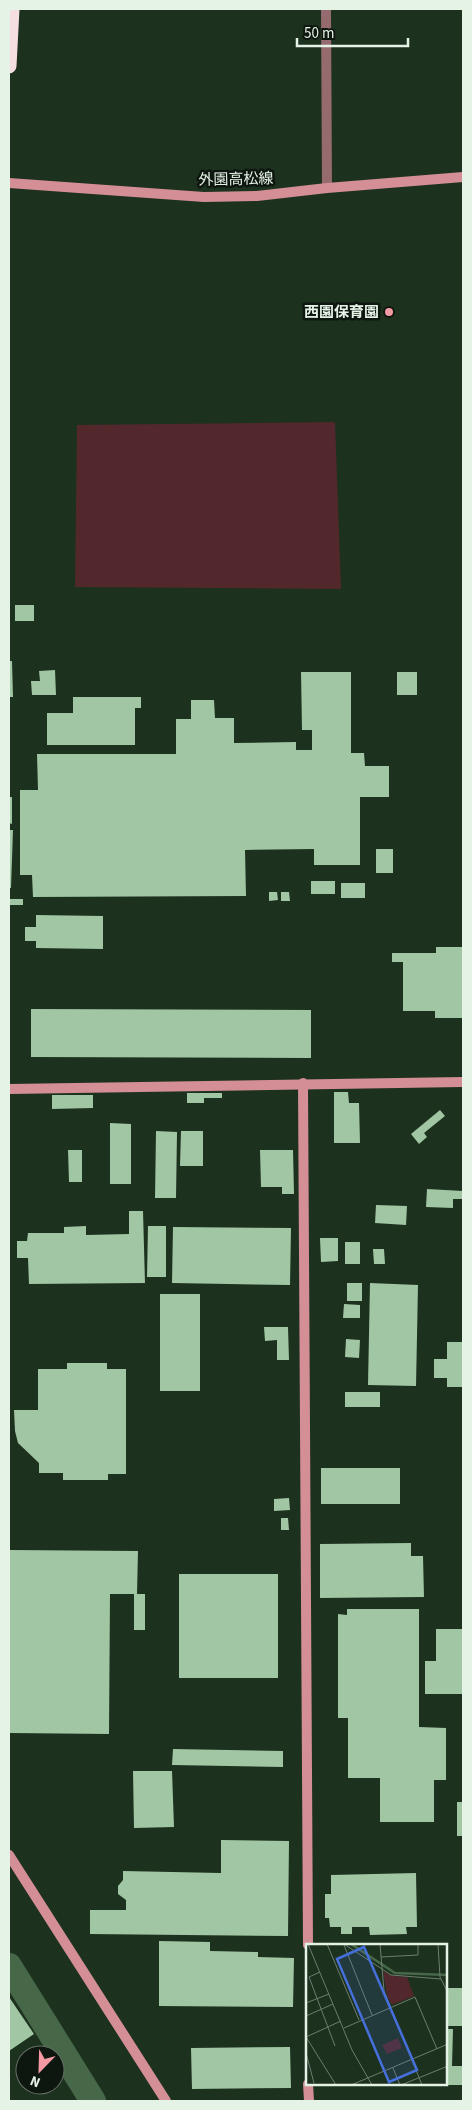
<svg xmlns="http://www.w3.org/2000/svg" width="472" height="2110" font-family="'Source Sans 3','Noto Sans JP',sans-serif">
<rect width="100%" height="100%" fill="#1d311f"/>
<polygon fill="#52282d" points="335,422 341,589 75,587 77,425"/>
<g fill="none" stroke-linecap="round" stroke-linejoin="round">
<polyline stroke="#466849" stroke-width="26" points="9,1966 93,2101"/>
</g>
<g fill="#a1c6a3">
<rect x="15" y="605" width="19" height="16"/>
<polygon points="9,661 12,661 13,697 9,697"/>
<polygon points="55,670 56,695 32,695 31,681 40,681 39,671"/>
<polygon points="301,672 351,672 351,753 364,753 365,766 389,766 389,797 360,797 360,865 314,865 314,849 245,850 246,896 33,897 32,875 20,875 20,790 38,790 37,754 176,754 176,719 191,719 191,700 214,700 215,718 234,718 234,743 296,742 296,750 312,750 312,730 302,730"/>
<rect x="397" y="672" width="20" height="23"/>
<polygon points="73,697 141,697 141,708 135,708 135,745 47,745 47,713 73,713"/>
<polygon points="9,797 12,797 12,824 9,823"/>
<polygon points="9,830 13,830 11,888 9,888"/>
<rect x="376" y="849" width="17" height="24"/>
<rect x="311" y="881" width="24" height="13"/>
<rect x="341" y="883" width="24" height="15"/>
<polygon points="269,892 277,892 278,900 269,901"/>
<polygon points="281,892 289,892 290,901 281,901"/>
<rect x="9" y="899" width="14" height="6"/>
<polygon points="36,915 103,916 103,949 36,948 36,941 25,941 25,927 36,927"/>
<polygon points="436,947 463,947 463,1018 435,1018 435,1011 403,1011 403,962 392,962 392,953 436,953"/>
<polygon points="31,1009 311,1010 311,1058 31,1057"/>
<polygon points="334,1092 348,1092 349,1103 359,1103 360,1143 334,1143"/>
<polygon points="187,1093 222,1093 222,1098 204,1098 204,1103 187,1103"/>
<polygon points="52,1095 93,1095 93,1108 52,1109"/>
<polygon points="440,1110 445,1116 424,1133 427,1137 419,1144 411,1134"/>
<polygon points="110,1123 131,1124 131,1184 110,1184"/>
<polygon points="156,1131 177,1132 176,1198 155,1198"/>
<polygon points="181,1131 203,1131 203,1166 180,1166"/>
<polygon points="68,1150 82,1150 82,1182 69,1182"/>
<polygon points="260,1150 293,1150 294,1194 282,1194 282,1187 261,1187"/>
<polygon points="427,1189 463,1191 463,1199 453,1199 453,1208 426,1207"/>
<polygon points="376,1205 407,1206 406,1225 375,1223"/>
<polygon points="129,1211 143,1211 145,1283 29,1284 28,1258 17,1258 17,1241 27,1241 28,1233 64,1233 64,1227 86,1226 86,1235 129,1234"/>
<polygon points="148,1226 166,1226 166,1277 147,1277"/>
<polygon points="173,1227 291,1228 290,1285 172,1283"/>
<polygon points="320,1238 338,1238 338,1261 321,1262"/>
<rect x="345" y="1242" width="15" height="22"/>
<polygon points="373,1249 384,1249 385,1264 374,1264"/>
<rect x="347" y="1283" width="15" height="18"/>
<polygon points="370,1283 418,1285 416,1386 368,1385"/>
<rect x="160" y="1294" width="40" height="97"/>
<polygon points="344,1304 360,1305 360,1318 343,1318"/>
<polygon points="264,1327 288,1327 289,1360 277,1360 277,1340 265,1341"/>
<polygon points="346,1339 360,1340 359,1358 345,1357"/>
<polygon points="447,1342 463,1342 463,1387 447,1387 447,1378 434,1378 434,1359 447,1359"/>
<polygon points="67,1363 107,1363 107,1369 126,1369 126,1474 108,1474 108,1480 63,1480 63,1473 39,1473 39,1463 18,1443 15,1431 14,1410 38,1410 38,1369 67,1369"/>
<rect x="345" y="1392" width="35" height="15"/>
<rect x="321" y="1468" width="79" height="36"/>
<polygon points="289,1498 290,1510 274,1511 274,1499"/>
<polygon points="281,1518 288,1518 289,1530 281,1530"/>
<polygon points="411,1543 411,1556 423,1556 424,1597 320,1598 320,1544"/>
<polygon points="9,1550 138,1551 137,1594 145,1594 145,1630 134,1630 134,1594 110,1594 109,1734 9,1733"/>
<rect x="179" y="1574" width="99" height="104"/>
<polygon points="347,1609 419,1609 419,1727 446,1728 446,1780 434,1780 434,1822 380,1822 380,1778 348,1778 348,1718 338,1718 338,1614 347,1615"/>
<polygon points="436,1629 463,1629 463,1694 425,1694 425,1661 436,1661"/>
<polygon points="173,1749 283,1751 283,1767 172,1765"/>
<polygon points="133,1771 172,1771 174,1827 134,1828"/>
<rect x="457" y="1802" width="6" height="34"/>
<polygon points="221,1840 289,1841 288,1936 90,1934 90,1910 126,1910 126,1900 118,1894 118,1886 123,1880 123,1871 221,1873"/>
<polygon points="416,1873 417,1927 406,1927 407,1934 370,1935 369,1927 352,1927 352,1934 341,1934 341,1927 330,1927 329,1918 325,1918 325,1894 331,1894 331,1875"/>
<polygon points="159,1941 210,1942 210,1951 258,1952 258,1957 294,1958 293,2007 159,2006"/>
<rect x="446" y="1988" width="17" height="38"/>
<polygon points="9,1997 34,2034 9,2051"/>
<polygon points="446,2029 453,2029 452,2066 463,2066 463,2085 446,2085"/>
<polygon points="290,2047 291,2088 192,2089 191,2048"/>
</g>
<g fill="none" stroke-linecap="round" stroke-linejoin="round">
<polyline stroke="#966b6f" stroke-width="10" points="326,9 327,188"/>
<g stroke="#d38e96" stroke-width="10">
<polyline points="9,183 204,197 257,196 327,188 463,177"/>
<polyline points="303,1083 308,1945"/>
<polyline points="9,1089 463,1082"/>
<polyline points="9,1855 166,2101"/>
<polyline points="308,2084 309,2101"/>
</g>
<polyline stroke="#f4dedf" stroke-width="15" points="9,66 12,9"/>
</g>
<circle fill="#f49aa5" stroke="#0e170f" stroke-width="2" cx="389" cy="312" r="5"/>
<g text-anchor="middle" stroke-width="5" stroke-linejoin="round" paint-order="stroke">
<g font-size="15" fill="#e5f2e6" stroke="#0e170f">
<text transform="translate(236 179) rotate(-1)" y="5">外園高松線</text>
</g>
<g font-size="15" font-weight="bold" fill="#e5f2e6" stroke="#0e170f" text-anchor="end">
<text x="379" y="317">西園保育園</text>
</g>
</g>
<g transform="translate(306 1944)">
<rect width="141" height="141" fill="#1d311f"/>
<path d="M 77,27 L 86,32 L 101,33 L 108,52 L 86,61 L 81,52 Z" fill="#52282d"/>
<path d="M 100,34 L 107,52 L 85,60 L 81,48 L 97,41 L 95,36 ZM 92,94 L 96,104 L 81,110 L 76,101 Z" fill="#52282d"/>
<path fill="none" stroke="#466849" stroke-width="2.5" d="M 45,0 L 89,29 L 142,31"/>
<path fill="none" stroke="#6d7e6f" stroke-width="1" d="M 2,0 L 46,106 L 66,141M 21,0 L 53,76M 38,0 L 85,31 L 135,35M 74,0 L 78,47 L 116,141M 132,0 L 134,33 L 142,49M 38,1 L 66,71M 75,13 L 112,11 L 112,0M 14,28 L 3,33 L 29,102M 0,59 L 23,50M 0,72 L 27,60M 38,84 L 109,53 L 131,105M 0,93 L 30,141M 0,93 L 35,77M 0,109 L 8,139M 87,124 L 94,141M 45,141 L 142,100M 95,141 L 142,122"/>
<path fill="#456fdb" fill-opacity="0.15" stroke="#456fdb" stroke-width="2.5" d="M 58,3 L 111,126 L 83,138 L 31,15 Z"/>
<rect width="141" height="141" fill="none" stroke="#e5f2e6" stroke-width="2.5"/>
</g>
<rect width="472" height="2110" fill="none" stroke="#e5f2e6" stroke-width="20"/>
<g transform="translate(40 2070) rotate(203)"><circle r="24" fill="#0e170f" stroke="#646f65"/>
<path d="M0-4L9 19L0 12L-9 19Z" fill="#f49aa5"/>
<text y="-8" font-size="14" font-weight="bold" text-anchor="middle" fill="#e5f2e6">N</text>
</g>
<path d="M297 38v8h111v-8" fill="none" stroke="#e5f2e6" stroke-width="2.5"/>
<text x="304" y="38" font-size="15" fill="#e5f2e6" stroke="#0e170f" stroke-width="4" paint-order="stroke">50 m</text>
</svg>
